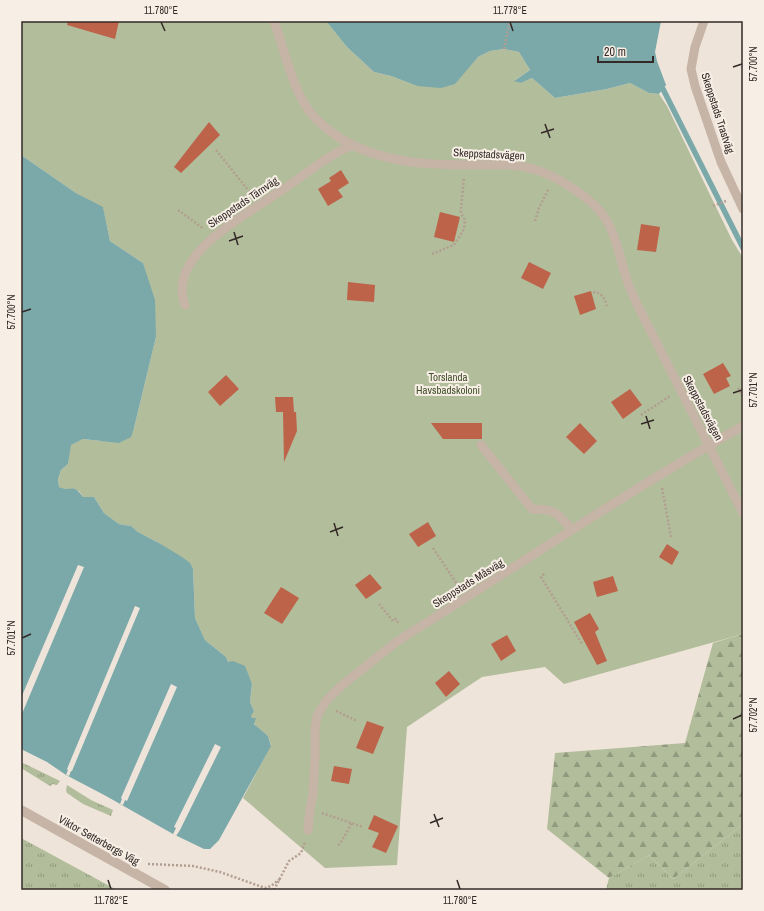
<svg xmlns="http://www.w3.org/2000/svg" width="764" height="911" font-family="'Archivo Narrow',sans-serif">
<defs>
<pattern id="grass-tufts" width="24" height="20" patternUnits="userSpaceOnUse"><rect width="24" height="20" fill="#b2bd9b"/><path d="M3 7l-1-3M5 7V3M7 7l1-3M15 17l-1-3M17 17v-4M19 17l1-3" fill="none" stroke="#919a7e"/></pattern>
<pattern id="forest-firs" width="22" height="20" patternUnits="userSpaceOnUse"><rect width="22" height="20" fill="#b2bd9b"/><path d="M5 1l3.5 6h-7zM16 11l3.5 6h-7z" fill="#919a7e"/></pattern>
</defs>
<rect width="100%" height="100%" fill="#efe4d9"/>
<g fill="url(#grass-tufts)">
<polygon points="21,762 60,781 57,785 53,784 50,786 21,768"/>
<polygon points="67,785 91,800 113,810 111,816 83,804 67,793 66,790"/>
<polygon points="743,824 743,890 606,890 609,878 649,855 673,879"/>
<polygon points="21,838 117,890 21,890"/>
</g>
<polygon fill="url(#forest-firs)" points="743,634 743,824 673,879 649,855 609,878 547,829 555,753 685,743 713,643"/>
<path fill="#b2bd9b" d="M 21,21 L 326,21 L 347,47 L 374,72 L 391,76 L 417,86 L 466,70 L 478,57 L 490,51 L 504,49 L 519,52 L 530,70 L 515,80 L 521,83 L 532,78 L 555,98 L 607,89 L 630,83 L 649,93 L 659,94 L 667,106 L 732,240 L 743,258 L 743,634 L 564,684 L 545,667 L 482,677 L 407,727 L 397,865 L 325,868 L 243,798 L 271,745 L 268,736 L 256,726 L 250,716 L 254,711 L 250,702 L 252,684 C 246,675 240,661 228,662 L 226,657 L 205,640 L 195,618 L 193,569 L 159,543 L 138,532 L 131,526 L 119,524 L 104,513 L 94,497 L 83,497 L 79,491 L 64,490 L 59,487 L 58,479 L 61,470 L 68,464 L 70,445 L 83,439 L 100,441 L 134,428 L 156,337 L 143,263 L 110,241 L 103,208 L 76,193 L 21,155 Z"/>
<g fill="#7ba9aa">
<polygon points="326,21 661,21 655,52 657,61 666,85 659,94 649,93 630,83 607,89 555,98 532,78 521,83 514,81 530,70 519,52 504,49 490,51 478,57 455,84 441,88 417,86 391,76 374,72 347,47"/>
<path d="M 21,155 L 76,193 L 103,207 L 110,241 L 143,263 L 155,300 L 156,337 L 134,428 L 131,437 L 119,443 L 83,439 L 71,445 L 68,464 L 61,470 L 58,479 L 59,487 C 71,493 72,482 83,497 L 94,497 L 104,513 L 119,524 L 131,526 L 138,532 L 159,543 L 182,557 L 190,563 L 193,569 L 195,618 L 205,640 L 226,657 L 228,662 L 233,661 L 245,666 L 252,684 L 250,702 L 254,711 L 251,716 L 252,718 L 256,718 L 254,724 L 268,736 L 271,746 L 219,840 L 210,849 L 204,849 L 173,834 L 106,796 L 66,775 L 47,762 L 21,749 Z"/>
</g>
<g fill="#efe4d9">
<polygon points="78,565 84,567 21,716 21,698"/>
<polygon points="135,606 140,608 72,771 71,771 69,776 66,775 68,770 67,769"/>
<polygon points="171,684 177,687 127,801 125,800 123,805 120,804 122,799 121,798"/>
<polygon points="215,744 221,747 180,830 176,836 173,834 176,828 174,827"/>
</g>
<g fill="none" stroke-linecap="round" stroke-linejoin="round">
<polyline stroke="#7ba9aa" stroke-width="5.5" points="663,89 743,248"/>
</g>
<g fill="#bd634a">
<polygon points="68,21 119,21 115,39 67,25"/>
<polygon points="209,122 220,135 181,173 174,167"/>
<polygon points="341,170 349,183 338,190 343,197 328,206 318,189 331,181 329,178"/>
<polygon points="440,212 460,217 454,242 434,237"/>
<polygon points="641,224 660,227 656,252 637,250"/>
<polygon points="529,262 551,273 543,289 521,278"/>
<polygon points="348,282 375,285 374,302 347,300"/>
<polygon points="591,291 596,309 580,315 574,296"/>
<polygon points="723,363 731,376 726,378 730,386 714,394 703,374"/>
<polygon points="226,375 239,389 220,406 208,392"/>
<polygon points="630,389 642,405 623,419 611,402"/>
<polygon points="275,397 293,397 294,412 296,412 297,431 284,462 283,412 276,412"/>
<polygon points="431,423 482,423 482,439 443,439"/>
<polygon points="580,423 597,441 584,454 566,437"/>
<polygon points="428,522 436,536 418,547 409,534"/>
<polygon points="667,544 679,552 672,565 659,557"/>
<polygon points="370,574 382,588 366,599 355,585"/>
<polygon points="613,576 618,591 597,597 593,582"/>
<polygon points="281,587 299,598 282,624 264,613"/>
<polygon points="590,613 599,629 595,632 607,661 597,665 574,622"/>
<polygon points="507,635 516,651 501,661 491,644"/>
<polygon points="449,671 460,684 446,697 435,683"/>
<polygon points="367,721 384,727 373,754 356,748"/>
<polygon points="334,766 352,769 349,784 331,781"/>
<polygon points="374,815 398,826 386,853 372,847 379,833 368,829"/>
</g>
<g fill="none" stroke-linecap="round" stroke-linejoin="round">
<g stroke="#b29e91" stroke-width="2.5" stroke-dasharray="2 2" stroke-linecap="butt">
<polyline points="504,49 510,21"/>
<polyline points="216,150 252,195"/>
<polyline points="713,206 726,201"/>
<polyline points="178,210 204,229"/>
<polyline points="535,221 539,208 549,188"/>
<polyline points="432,254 454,245 461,234 464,229 465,220 461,213 461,209 464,177"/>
<path d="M 593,292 C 602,293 604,297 607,306"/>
<polyline points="738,388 743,397"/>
<polyline points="641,415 670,396"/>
<polyline points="662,488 671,537"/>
<polyline points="433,548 459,587"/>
<polyline points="544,574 541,577 582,644"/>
<polyline points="379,604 393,621 396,619 399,624"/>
<polyline points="336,711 357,721"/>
<polyline points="322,813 363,827"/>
<polyline points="338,845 340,844 352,823"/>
<polyline points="148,864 193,866 220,872 265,888 271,886 280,879"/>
<polyline points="274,890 289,861 301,853 305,842"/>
</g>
<g stroke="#c6b4a6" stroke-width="9">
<path d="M 274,21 C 285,51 291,85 309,111 C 318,123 329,131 341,139 C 382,163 427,165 473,165 C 493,165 514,163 533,169 C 553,174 586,195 599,210 C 616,229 619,257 627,280 C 630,290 635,299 639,308 L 743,513"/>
<polyline points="704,21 695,47 691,69 695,86 721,162 743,209"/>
<path d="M 185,305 C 166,255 244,217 276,194 C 301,178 325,156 353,145"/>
<polyline points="481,445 532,509 548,510 557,514 572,529"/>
<path d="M 308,830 L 310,809 L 313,794 L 315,758 L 315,729 L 317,716 L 326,701 L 341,686 L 395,643 L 407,635 C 519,565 628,491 743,426"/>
</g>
<polyline stroke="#c6b4a6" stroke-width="10" points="21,810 165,890"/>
</g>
<path fill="none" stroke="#332a27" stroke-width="1.5" d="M 161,22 L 165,31M 510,22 L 513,31M 733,67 L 742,64M 545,124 L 550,138M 541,133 L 554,129M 234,232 L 238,245M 229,241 L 243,236M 22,312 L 31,309M 733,393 L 742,390M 646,416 L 650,429M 641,424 L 654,420M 334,523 L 338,536M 330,532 L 343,527M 22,638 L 31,634M 733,719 L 742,715M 434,814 L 439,827M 430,823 L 443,818M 108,880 L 111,889M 457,880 L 460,889"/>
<g text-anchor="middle" stroke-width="4" stroke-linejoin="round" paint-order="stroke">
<g font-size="11" fill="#332a27" stroke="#f7efe5">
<text transform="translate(718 113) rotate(72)" y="4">Skeppstads Trastväg</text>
<text transform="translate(489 154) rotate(3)" y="4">Skeppstadsvägen</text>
<text transform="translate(243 202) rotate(-34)" y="4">Skeppstads Tärnväg</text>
<text transform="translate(703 408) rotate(62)" y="4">Skeppstadsvägen</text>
<text transform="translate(468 583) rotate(-32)" y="4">Skeppstads Måsväg</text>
<text transform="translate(99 840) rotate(29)" y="4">Viktor Setterbergs Väg</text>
</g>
<g font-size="11" fill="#434f2c" stroke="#f7efe5">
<text x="448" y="381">Torslanda<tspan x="448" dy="13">Havsbadskoloni</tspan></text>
</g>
</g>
<rect width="764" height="911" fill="none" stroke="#f7efe5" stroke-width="44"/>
<path d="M598 56v6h55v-6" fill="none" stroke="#332a27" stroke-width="2"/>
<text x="604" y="56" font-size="12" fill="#332a27" stroke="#f7efe5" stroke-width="3" paint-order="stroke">20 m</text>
<rect x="22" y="22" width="720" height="867" fill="none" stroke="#332a27" stroke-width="1.5"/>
<g font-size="10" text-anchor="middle" fill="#332a27">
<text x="161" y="14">11.780°E</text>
<text x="510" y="14">11.778°E</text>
<text transform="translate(753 64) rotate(-90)" y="4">57.700°N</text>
<text transform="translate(11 312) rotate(-90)" y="4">57.700°N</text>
<text transform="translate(753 390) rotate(-90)" y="4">57.701°N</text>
<text transform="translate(11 638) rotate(-90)" y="4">57.701°N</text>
<text transform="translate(753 715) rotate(-90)" y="4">57.702°N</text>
<text x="111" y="904">11.782°E</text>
<text x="460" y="904">11.780°E</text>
</g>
</svg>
